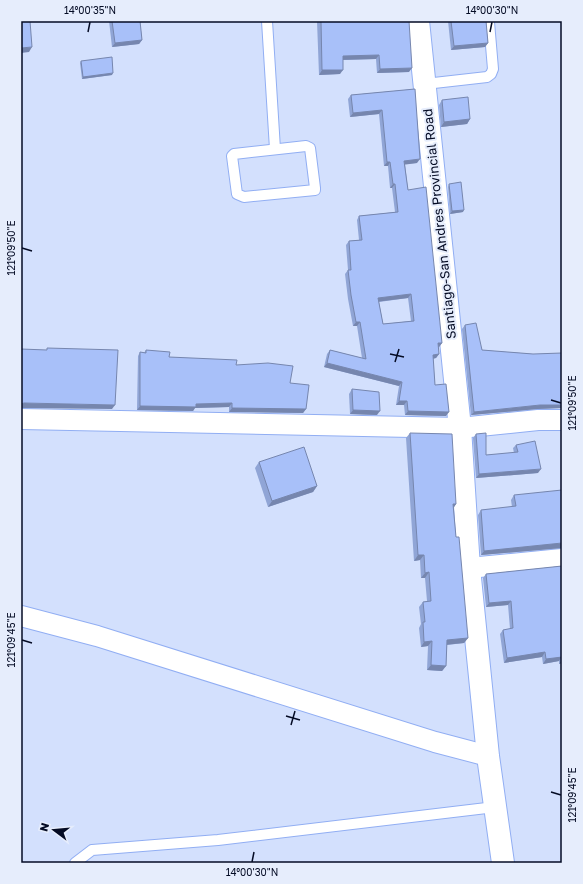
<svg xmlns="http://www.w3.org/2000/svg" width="583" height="884" font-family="'Golos Text',sans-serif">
<rect width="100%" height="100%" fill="#d3e0fd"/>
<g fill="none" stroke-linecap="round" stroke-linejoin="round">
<defs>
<g id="lane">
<polyline points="267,21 275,149"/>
<polyline points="425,84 487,77 491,74 493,69 489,22"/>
<polygon points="306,146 310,148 315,188 315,190 244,197 237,194 232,156 234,154"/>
<polyline points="75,863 92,850 218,840 495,807"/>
</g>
<g id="street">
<polyline points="21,419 460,428 538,420 562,420"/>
<polyline points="469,568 562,559"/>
<polyline points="21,616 97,636 435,742 488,756"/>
</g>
<polyline id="secondary" points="418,21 460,428 469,568 488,756 503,863"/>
</defs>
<use href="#lane" stroke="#91aef3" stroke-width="12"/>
<use href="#street" stroke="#91aef3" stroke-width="22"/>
<use href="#secondary" stroke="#91aef3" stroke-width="24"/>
<use href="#lane" stroke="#fff" stroke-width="10"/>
<use href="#street" stroke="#fff" stroke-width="20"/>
<use href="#secondary" stroke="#fff" stroke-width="22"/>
</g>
<g fill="#90a5d6" fill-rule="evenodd">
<polygon points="109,21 140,21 142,40 139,44 112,47"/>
<polygon points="317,21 409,21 409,72 377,73 376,59 343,60 340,74 319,75"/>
<polygon points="448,21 486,21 488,43 485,47 451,50"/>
<polygon points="81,61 112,75 82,79 80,63"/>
<path d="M 415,89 L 417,163 L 405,164 L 408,190 L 442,343 L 439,347 L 438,347 L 439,354 L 436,358 L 433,359 L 435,385 L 446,416 L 405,415 L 404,405 L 396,405 L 399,386 L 324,367 L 327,354 L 330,350 L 362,358 L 357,326 L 353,326 L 348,299 L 345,274 L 348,270 L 346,245 L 349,241 L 359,240 L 357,220 L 359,216 L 395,212 L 392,188 L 390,188 L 388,166 L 384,166 L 379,114 L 350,117 L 348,99 L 351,95 ZM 408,298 L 411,321 L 383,324 L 379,302 Z"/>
<polygon points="442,100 470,119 467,124 441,127 439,105"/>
<polygon points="449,184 463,212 450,214 448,187"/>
<polygon points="465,325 482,350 533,354 562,408 537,409 471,415 462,329"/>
<polygon points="146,350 169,357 236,365 290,383 306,409 303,413 229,412 229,407 195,408 193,411 137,410 138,356 140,352 144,353"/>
<polygon points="352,389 377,415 350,414 349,394"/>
<polygon points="410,433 456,504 453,508 456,537 468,638 464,643 447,645 446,666 442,671 427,670 428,646 421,647 419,628 421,624 419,607 423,602 427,601 425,578 421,578 420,560 414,561 406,438"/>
<polygon points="476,434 486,455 514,453 513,448 516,445 538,473 476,478 473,438"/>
<polygon points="259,462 317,486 313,492 268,507 255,468"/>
<polygon points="514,495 561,548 481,555 478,515 481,510 512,507 511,500"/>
<polygon points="562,566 562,663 559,664 559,661 543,664 542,657 504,663 500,634 503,630 510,629 508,605 486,607 483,578 486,574"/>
</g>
<g fill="#7686ae">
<polygon points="142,40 139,44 112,47 115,43"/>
<polygon points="488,43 485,47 451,50 454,46"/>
<polygon points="32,47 29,52 21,53 21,48"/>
<polygon points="379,55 376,59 339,60 343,56"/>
<polygon points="412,68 409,72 377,73 380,69"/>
<polygon points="322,70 343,70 340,74 319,75"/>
<polygon points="113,73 112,75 82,79 83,77"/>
<polygon points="382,110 379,114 350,117 353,113"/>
<polygon points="470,119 467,124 441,127 444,122"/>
<polygon points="420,159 417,163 402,165 404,161"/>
<polygon points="387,162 390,162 388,166 384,166"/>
<polygon points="393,184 395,184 392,188 390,188"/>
<polygon points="464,210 463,212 450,214 452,211"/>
<polygon points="411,294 408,298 375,302 378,298"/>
<polygon points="356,322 360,322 357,326 353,326"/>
<polygon points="438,343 442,343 439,347 435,347"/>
<polygon points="439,354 436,358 430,359 433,355"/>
<polygon points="327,363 402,382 399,386 324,367"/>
<polygon points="399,401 407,401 404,405 396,405"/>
<polygon points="24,403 115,405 112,409 21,408 21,404"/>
<polygon points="232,403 229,407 195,408 193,411 137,410 140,406"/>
<polygon points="540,405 562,405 562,408 537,409 471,415 474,412"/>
<polygon points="232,408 306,409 303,413 229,412"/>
<polygon points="353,410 380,411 377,415 350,414"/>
<polygon points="408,411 449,412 446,416 405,415"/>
<polygon points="541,469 538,473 476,478 479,474"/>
<polygon points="317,486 313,492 268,507 272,501"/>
<polygon points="453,504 456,504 453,509"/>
<polygon points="562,543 562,548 481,555 484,551"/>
<polygon points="418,555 424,555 420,560 414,561"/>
<polygon points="429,572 425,578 421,578 425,573"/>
<polygon points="511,601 508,605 486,607 489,603"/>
<polygon points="468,638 464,643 444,645 447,640"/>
<polygon points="432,641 428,646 421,647 424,642"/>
<polygon points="545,652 542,657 504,663 507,658"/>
<polygon points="562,656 559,661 543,664 546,659"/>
<polygon points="562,660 562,663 559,664"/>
<polygon points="431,665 446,666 442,671 427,670"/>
</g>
<g fill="#a8c0f9" stroke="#7686ae" fill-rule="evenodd">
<polygon points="21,21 30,21 32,47 21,48"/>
<polygon points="112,21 140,21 142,40 115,43"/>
<polygon points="321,21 409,21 412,68 380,69 379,55 343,56 343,70 322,70"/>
<polygon points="451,21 486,21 488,43 454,46"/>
<polygon points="112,57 113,73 83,77 81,61"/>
<path d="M 415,89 L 420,159 L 404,161 L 408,190 L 426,187 L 442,343 L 438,343 L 439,354 L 433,355 L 435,385 L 446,384 L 449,412 L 408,411 L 407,401 L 399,401 L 402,382 L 327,363 L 330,350 L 366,359 L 360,322 L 356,322 L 351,295 L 348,270 L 351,270 L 349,241 L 362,240 L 359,216 L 398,212 L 395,184 L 393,184 L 390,162 L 387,162 L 382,110 L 353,113 L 351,95 ZM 411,294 L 414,321 L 383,324 L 378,298 Z"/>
<polygon points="468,97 470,119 444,122 442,100"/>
<polygon points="461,182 464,210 452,211 449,184"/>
<polygon points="476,323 482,350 533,354 562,353 562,405 540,405 474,412 465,325"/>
<polygon points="47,348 118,350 115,405 24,403 21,404 21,349 47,350"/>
<polygon points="146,350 170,352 169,357 237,360 236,365 268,363 293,366 290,383 309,385 306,409 232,408 232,403 196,404 196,407 140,406 140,352 146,353"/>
<polygon points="352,389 379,392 380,411 353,410"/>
<polygon points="410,433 452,434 456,504 453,504 456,537 459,537 468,638 447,640 446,666 431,665 432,641 424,642 423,622 425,622 423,602 431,601 429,572 425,573 424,555 418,555"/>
<polygon points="486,433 486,455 518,452 516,445 535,441 541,469 479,474 476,434"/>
<polygon points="304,447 317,486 272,501 259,462"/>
<polygon points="562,490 562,543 484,551 481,510 516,506 514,495"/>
<polygon points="562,566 562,657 546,659 545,652 507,658 503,630 513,628 511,601 489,603 486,574"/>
</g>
<path fill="none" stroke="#040b24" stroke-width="1.5" d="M 88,32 L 90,22M 490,32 L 492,22M 22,248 L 32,251M 390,354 L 404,357M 395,362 L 399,349M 551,400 L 561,403M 22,640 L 32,643M 286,716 L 300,720M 291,725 L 295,711M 551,792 L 561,795M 252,862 L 254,852"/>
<g text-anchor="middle" stroke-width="4" stroke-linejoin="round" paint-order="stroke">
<g font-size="13" fill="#040b24" stroke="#e6edfc">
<text transform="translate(439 224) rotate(-96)" y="5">Santiago-San Andres Provincial Road</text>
</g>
</g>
<rect width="583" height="884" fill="none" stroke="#e6edfc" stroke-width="44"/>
<g transform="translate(54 830) rotate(286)" stroke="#e6edfc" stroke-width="3" paint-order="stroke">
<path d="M0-3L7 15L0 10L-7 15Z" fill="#040b24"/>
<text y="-6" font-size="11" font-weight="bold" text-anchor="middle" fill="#040b24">N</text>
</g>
<rect x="22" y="22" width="539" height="840" fill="none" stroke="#040b24" stroke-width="1.5"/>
<g font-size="10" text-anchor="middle" fill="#040b24">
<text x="90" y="14">14°00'35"N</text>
<text x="492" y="14">14°00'30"N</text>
<text transform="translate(11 248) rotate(-90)" y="4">121°09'50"E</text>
<text transform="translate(572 403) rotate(-90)" y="4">121°09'50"E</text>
<text transform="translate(11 640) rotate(-90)" y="4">121°09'45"E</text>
<text transform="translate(572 795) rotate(-90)" y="4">121°09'45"E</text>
<text x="252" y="876">14°00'30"N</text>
</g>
</svg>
